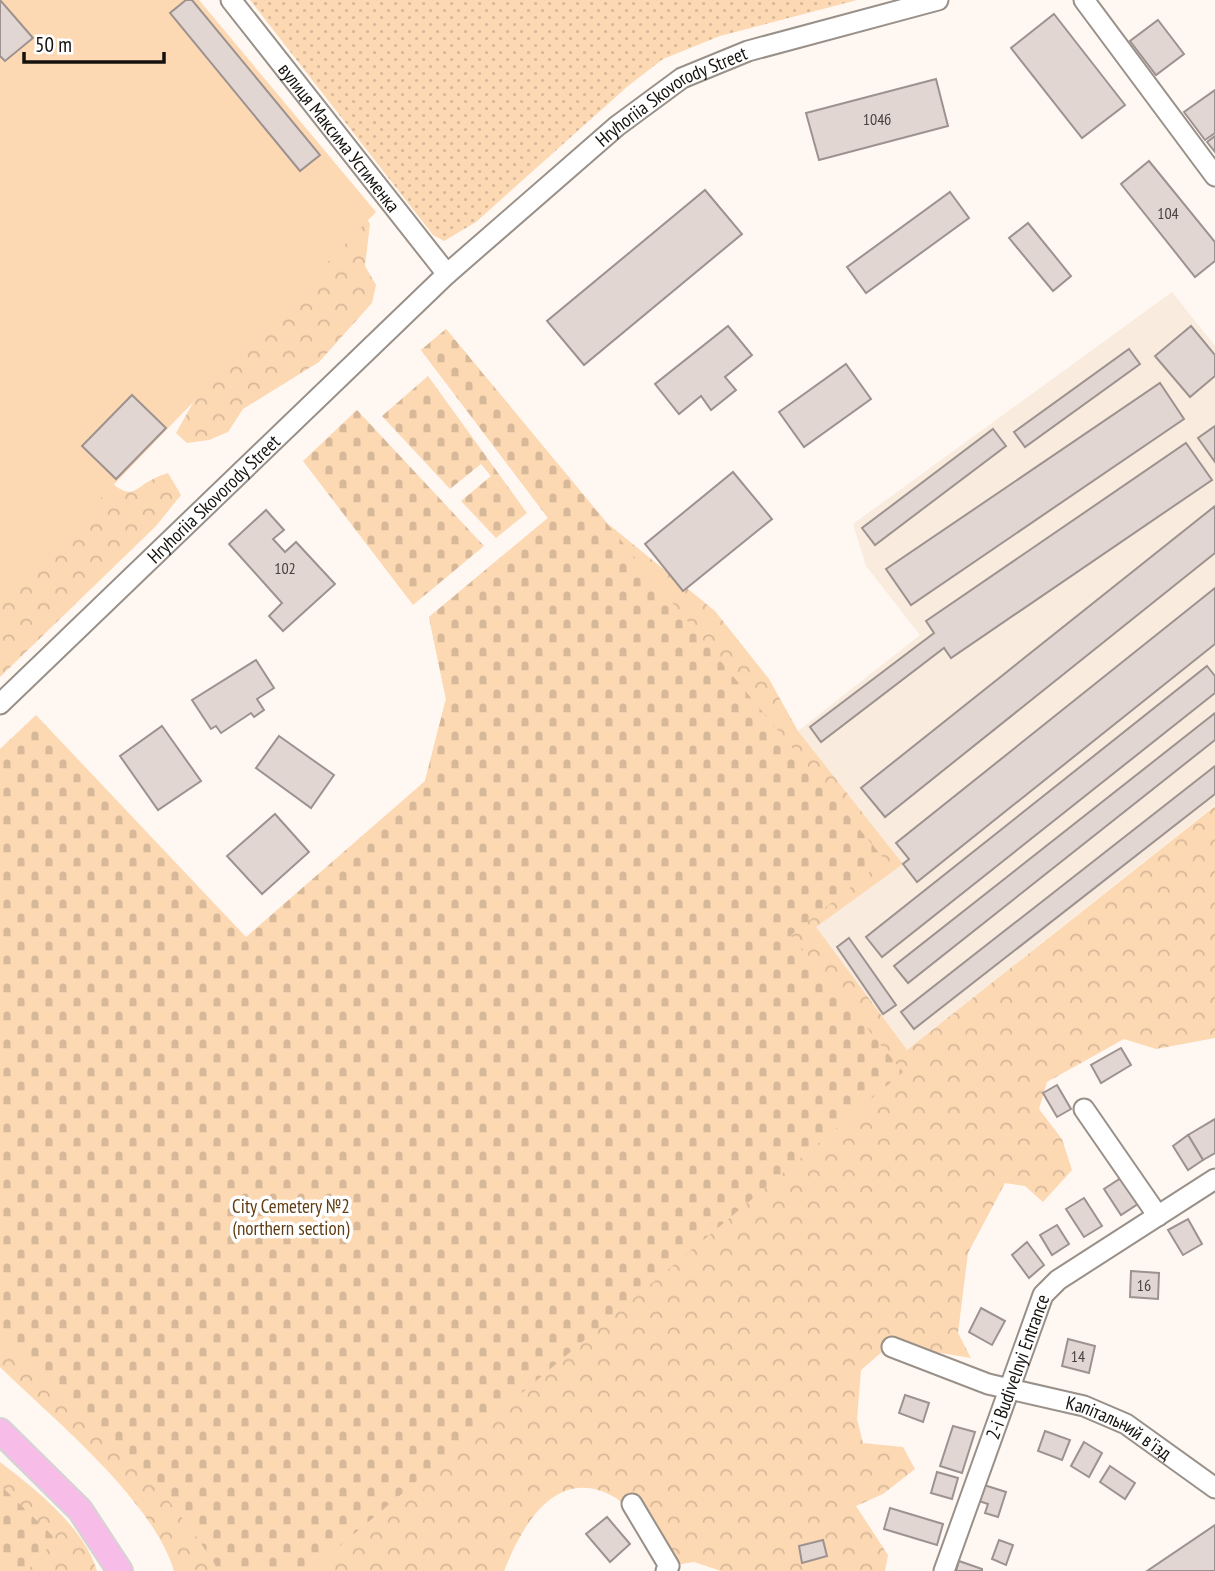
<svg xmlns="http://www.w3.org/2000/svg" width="1215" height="1571" font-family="'PT Sans Narrow',sans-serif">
<defs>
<pattern id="grass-dots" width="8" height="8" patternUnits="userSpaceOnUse" patternTransform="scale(1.75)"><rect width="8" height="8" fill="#fcd8b3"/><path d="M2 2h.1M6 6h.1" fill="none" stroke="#d7b899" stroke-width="1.8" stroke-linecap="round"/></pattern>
<pattern id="forest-crowns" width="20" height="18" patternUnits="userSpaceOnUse" patternTransform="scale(1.75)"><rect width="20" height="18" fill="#fcd8b3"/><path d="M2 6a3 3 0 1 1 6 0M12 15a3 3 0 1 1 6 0" fill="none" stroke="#d7b899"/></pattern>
<pattern id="cemetery-stones" width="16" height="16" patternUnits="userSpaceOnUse" patternTransform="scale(1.75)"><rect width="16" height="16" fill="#fcd8b3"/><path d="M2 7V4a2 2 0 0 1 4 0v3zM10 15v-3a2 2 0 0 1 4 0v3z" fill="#d7b899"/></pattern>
</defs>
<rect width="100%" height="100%" fill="#fff8f2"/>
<polygon fill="#f9ebdd" points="1172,292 1215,346 1215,805 907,1050 811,931 900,860 798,731 920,635 866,566 853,524"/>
<polygon fill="url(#grass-dots)" points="250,0 857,0 720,36 663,59 628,86 476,222 444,241 433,235"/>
<g fill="url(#forest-crowns)">
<polygon points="358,204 370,224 365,266 376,285 372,303 319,362 243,409 228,432 209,440 187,443 176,433 194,401"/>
<path d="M 446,329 L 607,523 L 715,611 L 769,679 L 798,731 L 903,864 L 816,927 L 907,1050 L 1215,806 L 1215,1038 L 1156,1049 L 1124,1039 L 1047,1082 L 1039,1109 L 1062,1139 L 1072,1170 L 1043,1202 L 1025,1186 L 1005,1183 L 968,1253 L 958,1333 L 971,1358 L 935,1352 L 882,1352 L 861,1370 L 857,1419 L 863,1443 L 903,1447 L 915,1469 L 883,1494 L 856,1506 L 888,1555 L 885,1571 L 721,1571 L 694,1562 L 669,1566 C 658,1552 628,1505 616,1498 C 557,1463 522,1525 504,1571 L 174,1571 C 153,1500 53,1419 0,1367 L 0,1065 L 242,957 L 425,781 L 446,699 L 429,617 L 548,518 L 421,350 Z"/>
<path d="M 97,471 C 141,509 126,486 168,473 L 181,495 L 156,526 L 0,677 L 0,555 Z"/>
<path d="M 0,1462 C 35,1489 84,1527 97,1571 L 0,1571 Z"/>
</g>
<g fill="url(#cemetery-stones)">
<path d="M 446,329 L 885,860 L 791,935 L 903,1072 L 310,1571 L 219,1571 C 161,1476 82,1410 0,1336 L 0,749 L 36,715 L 246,937 L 425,781 L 446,699 L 429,617 L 548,518 L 421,350 Z"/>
<polygon points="428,376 527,513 496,538 461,501 491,476 481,464 450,489 382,416"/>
<polygon points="357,410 484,546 413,605 303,461"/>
<polygon points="0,1485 56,1539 27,1571 0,1571"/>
</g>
<polygon fill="#fcd8b3" points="0,0 199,0 376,212 0,603"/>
<g fill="#e2d6d2" stroke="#9d928f" stroke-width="2">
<polygon points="0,0 33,38 5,61 0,56"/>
<polygon points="186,0 192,0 320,155 300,171 170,13"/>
<polygon points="1054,14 1125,105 1082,138 1011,48"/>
<polygon points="1158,20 1184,54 1156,75 1130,41"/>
<polygon points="936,79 948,126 819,160 806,113"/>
<polygon points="1215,90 1215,133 1205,140 1184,112"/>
<polygon points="1215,136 1215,152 1207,142"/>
<polygon points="1149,161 1215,242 1215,261 1195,277 1121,184"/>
<polygon points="705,190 742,234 584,365 547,321"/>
<polygon points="950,192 969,218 866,293 847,267"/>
<polygon points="1028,223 1071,276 1053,291 1009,238"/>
<polygon points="728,326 752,355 725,377 736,390 711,410 701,396 679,414 655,384"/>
<polygon points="1191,326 1215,355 1215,376 1190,397 1155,356"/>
<polygon points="1129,349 1140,364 1025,447 1014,432"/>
<polygon points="846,364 871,399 804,447 779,412"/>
<polygon points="1160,383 1184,419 911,605 886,569"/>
<polygon points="132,395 166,428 116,479 82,446"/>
<polygon points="1215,426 1215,462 1198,438"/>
<polygon points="993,429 1006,446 875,545 862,528"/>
<polygon points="1186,443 1212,480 951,658 944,648 821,742 810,727 934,633 926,621"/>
<polygon points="733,472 772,519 683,591 645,544"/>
<polygon points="1215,506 1215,553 885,817 861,788"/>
<polygon points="266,510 284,530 273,539 285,552 296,542 335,584 283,631 269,616 282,603 229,544"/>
<polygon points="1215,588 1215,644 917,882 903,864 909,859 896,843"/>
<polygon points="256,660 274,688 257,699 264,710 254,717 251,713 221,733 216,726 211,729 192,700"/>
<polygon points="1207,666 1215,676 1215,693 882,957 866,937"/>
<polygon points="1215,713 1215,740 908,983 894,966"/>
<polygon points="162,726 201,781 158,810 120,756"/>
<polygon points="279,736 334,775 311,808 256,768"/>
<polygon points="1215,766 1215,794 914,1029 901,1012"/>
<polygon points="275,814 309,852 262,894 227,856"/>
<polygon points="849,938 896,1005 883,1014 837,947"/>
<polygon points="1121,1048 1131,1065 1101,1083 1091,1065"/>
<polygon points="1057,1085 1071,1109 1057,1117 1043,1093"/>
<polygon points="1215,1119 1215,1153 1203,1160 1188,1135"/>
<polygon points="1188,1135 1203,1160 1188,1170 1173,1146"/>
<polygon points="1124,1176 1141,1202 1121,1215 1104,1189"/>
<polygon points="1084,1198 1102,1226 1084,1237 1066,1209"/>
<polygon points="1188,1219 1202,1244 1183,1255 1168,1230"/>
<polygon points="1057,1225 1069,1244 1052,1255 1040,1235"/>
<polygon points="1027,1242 1044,1265 1029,1278 1012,1255"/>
<polygon points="1131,1271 1159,1273 1158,1299 1130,1297"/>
<polygon points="981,1308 1005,1321 992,1345 969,1332"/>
<polygon points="1068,1339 1095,1346 1089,1373 1062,1366"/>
<polygon points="905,1395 929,1403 923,1422 899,1413"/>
<polygon points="953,1426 975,1432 962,1473 940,1466"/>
<polygon points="1045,1431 1070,1440 1062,1460 1038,1451"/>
<polygon points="1084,1442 1102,1453 1089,1477 1071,1466"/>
<polygon points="1110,1466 1135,1483 1125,1499 1100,1482"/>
<polygon points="937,1472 958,1478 952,1499 931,1493"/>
<polygon points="984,1485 1006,1492 998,1517 985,1513 988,1504 979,1501"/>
<polygon points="890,1508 943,1524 937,1545 884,1529"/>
<polygon points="607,1517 630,1544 610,1562 586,1534"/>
<polygon points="1215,1525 1215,1571 1147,1571"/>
<polygon points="823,1540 827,1556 802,1563 799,1546"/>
<polygon points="999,1540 1013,1545 1006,1565 992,1559"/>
<polygon points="959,1561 982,1569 982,1571 956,1571"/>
</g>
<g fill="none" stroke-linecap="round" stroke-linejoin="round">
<defs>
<g id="minor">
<path id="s1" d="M 231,0 L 447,274"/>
<polyline points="1084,0 1215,176"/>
<path id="s2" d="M 0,704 L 447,274 L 617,126 L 682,78 L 748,51 L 938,0"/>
<polyline points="1084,1109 1158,1216"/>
<path id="s3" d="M 892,1347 L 988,1384 L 1084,1406 L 1126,1424 L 1215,1488"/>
<polyline points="632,1504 669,1566 666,1571"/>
<path id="s4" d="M 944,1571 L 1043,1295 L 1058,1280 L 1215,1179"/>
</g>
<polyline id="major" points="0,1431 80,1510 120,1571"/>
</defs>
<use href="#minor" stroke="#989089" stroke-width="23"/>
<use href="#major" stroke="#d5d4d4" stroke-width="28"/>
<use href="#minor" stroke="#fff" stroke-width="19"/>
<use href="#major" stroke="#f7bce7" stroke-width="24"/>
</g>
<g text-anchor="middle" stroke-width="7" stroke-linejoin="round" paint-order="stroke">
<g font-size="16" fill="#48423f">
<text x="877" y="125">104б</text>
<text x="1168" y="219">104</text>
<text x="285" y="574">102</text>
<text x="1144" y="1291">16</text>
<text x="1078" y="1362">14</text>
</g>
<g font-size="19" fill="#14110e" stroke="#fff">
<text dy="7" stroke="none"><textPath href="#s2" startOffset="908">Hryhoriia Skovorody Street</textPath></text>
<text dy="7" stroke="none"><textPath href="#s1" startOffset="175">вулиця Максима Устименка</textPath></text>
<text dy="7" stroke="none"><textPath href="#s2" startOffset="296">Hryhoriia Skovorody Street</textPath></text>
<text dy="7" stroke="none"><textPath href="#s4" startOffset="217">2-i Budivelnyi Entrance</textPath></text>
<text dy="7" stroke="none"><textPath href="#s3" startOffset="242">Капітальний в'їзд</textPath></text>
</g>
<g font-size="19" fill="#603d12" stroke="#fff">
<text x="291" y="1213">City Cemetery №2<tspan x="291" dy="22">(northern section)</tspan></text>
</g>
</g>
<path d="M24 52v10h140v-10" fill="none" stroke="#14110e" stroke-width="3.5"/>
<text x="35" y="52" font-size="21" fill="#14110e" stroke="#ffffff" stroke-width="5" paint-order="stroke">50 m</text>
</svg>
